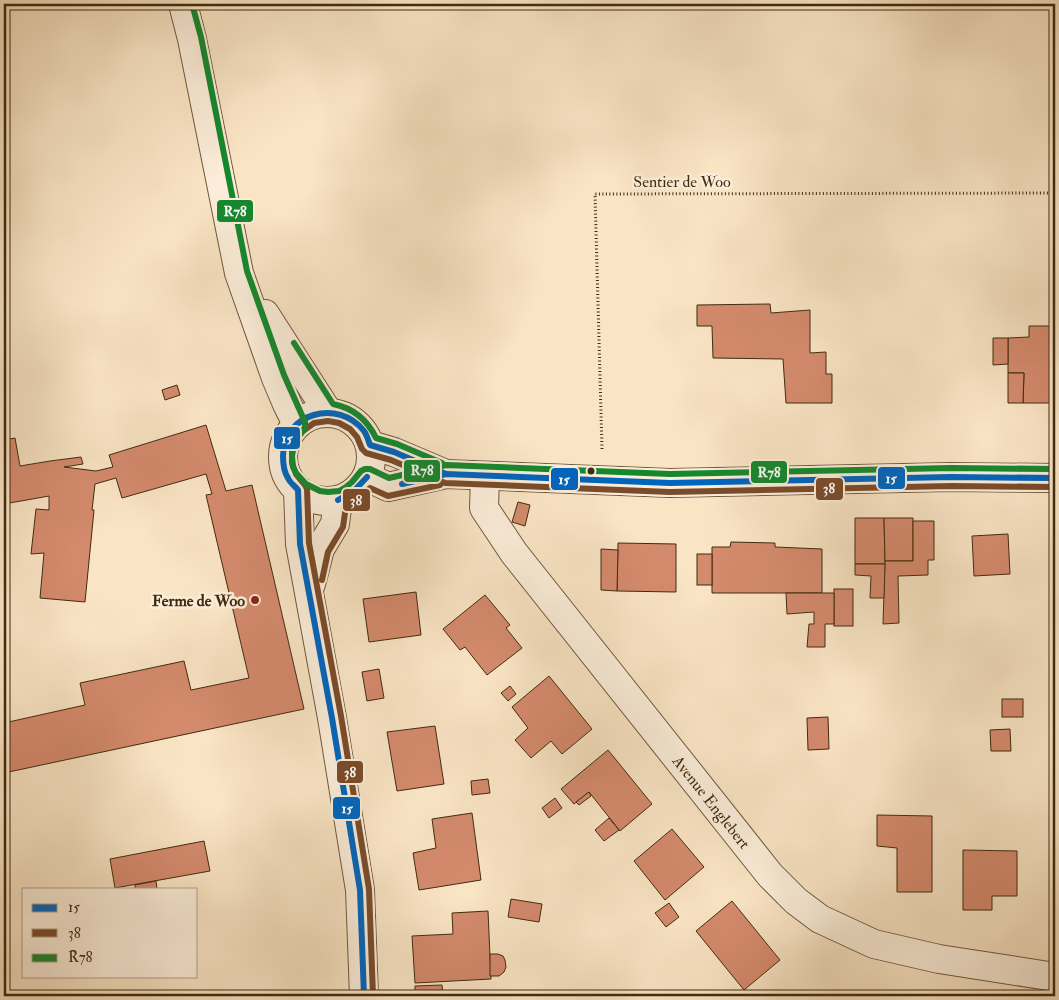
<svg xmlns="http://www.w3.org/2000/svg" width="1059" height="1000" font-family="'IM FELL Double Pica',serif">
<rect width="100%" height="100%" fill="#f9e4c4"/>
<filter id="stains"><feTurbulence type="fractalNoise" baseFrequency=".004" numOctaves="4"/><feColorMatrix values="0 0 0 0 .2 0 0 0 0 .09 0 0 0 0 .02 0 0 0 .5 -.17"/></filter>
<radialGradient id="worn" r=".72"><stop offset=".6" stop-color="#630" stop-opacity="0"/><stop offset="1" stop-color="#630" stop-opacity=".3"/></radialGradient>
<g fill="#d48a6d" stroke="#412b0f">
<polygon points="770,304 771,313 810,310 810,353 826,352 826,374 832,374 832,403 786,403 783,359 713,358 712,326 697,326 697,305"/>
<polygon points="1029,326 1055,326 1055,403 1023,403 1024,373 1008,373 1008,338 1029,337"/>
<polygon points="993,338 1008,338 1008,364 993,365"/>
<polygon points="1008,373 1024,373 1023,403 1008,403"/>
<polygon points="177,385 180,395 165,400 162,390"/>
<polygon points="206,425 226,491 252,485 304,709 4,773 4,723 85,705 80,683 184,661 191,690 249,678 206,495 212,494 206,474 122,498 116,478 95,484 92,510 94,510 85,602 40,598 44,553 31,554 36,509 49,510 49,496 4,504 4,440 15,438 20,466 50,461 81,457 83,464 64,467 96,471 113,467 109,455"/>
<polygon points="518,502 530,505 525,526 512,522"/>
<polygon points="855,518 884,518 885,564 855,564"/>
<polygon points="884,518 913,518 913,561 885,561"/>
<polygon points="913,521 934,521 934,560 928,560 928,575 898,576 899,623 883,624 885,561 913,561"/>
<polygon points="1008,534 1010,574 974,576 972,536"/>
<polygon points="731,542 775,543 775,547 822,549 822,593 712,593 712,547 730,547"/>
<polygon points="618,543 676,544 676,592 617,591"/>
<polygon points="601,549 618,550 617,591 601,590"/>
<rect x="697" y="554" width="15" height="31"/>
<polygon points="1055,563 1055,631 1054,631"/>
<polygon points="855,564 885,564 884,598 870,598 871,576 855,575"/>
<rect x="834" y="589" width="19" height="37"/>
<polygon points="416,592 421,635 369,642 363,599"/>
<polygon points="786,593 834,593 834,624 825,624 825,647 807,647 809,624 814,624 814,612 787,614"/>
<polygon points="485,595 510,625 506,628 522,648 487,675 465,647 460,650 443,629"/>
<polygon points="379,669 384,698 367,701 362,672"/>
<polygon points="549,676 592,729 562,754 551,741 531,758 515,740 528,728 512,707"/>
<polygon points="510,686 516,694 508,701 501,693"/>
<rect x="1002" y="699" width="21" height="18"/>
<polygon points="828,717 829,749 808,750 807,718"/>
<polygon points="435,726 444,784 397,791 387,732"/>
<polygon points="1010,729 1011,751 991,751 990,730"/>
<polygon points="608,750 652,804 620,831 589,792 574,804 561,789"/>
<polygon points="488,779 490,793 472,795 471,781"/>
<polygon points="589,792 591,796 579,805 576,802"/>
<polygon points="555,798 562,808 549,818 542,808"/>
<polygon points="472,813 481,880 419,890 413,853 436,848 432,819"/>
<polygon points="877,815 932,816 932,892 897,892 897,848 877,846"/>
<polygon points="609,818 619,830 604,841 595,830"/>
<polygon points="672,829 704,867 665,900 634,861"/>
<polygon points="204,841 210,871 115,888 110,859"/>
<polygon points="963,850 1017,851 1017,896 992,896 992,910 963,910"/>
<polygon points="156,881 157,889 135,889 135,885"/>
<polygon points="511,899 542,904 539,922 508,917"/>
<polygon points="732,901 780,960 744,990 696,931"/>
<polygon points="669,903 679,917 666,927 655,913"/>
<polygon points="488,911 491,979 415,983 412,936 453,934 452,913"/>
<polygon points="490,954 498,954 503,956 505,960 506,967 504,972 499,976 490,976"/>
<polygon points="442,985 443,996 415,996 415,986"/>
</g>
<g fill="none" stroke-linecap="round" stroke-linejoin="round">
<defs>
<g id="minor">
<polyline points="370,445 394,452 446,474"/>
<path id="s1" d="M 485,476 L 484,508 L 514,553 L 770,875 L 796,901 L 820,919 L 874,944 L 939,959 L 1055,977"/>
<polyline points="367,477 388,487 446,474 670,483 951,477 1055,478"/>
</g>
<g id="tertiary">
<polyline points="183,4 192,39 239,273 276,378 287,404 297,424"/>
<polyline points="265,314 328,412"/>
<circle cx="327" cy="457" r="44"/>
<polyline points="298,490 300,544 332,718 360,890 364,996"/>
<polyline points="311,584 320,549 335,524 338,500"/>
</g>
</defs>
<use href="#minor" stroke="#6f593c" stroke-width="30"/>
<use href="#tertiary" stroke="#6f593c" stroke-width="30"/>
<polyline stroke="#412b0f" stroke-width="3" stroke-dasharray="1 2.5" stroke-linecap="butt" points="602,449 595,194 1055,193"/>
<use href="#minor" stroke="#fbedd9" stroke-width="28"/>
<use href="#tertiary" stroke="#fbedd9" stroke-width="28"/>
<defs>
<g id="bus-1">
<polyline points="402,484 446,474 670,483 951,477 1055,478"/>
<polyline points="338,500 354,491 367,477"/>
<path d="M 364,996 L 360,890 L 332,718 L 300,544 L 298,490 C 295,486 290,483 288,478 C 284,472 283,464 283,456 C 283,413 338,398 364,431 C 367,435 368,440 370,445 L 394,452 L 446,474"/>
</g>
<g id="bus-2">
<polyline points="322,580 328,552 343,527 346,506 359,498 370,488 388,496 440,485"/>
<polyline points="373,996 369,889 341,716 309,543 307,489 305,485 296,474 292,463 292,452 296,440 303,431 314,423 328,421 339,423 350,429 357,437 362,449 366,453 391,460 445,483 670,492 951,486 1055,487"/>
</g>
<g id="bus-3">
<polyline points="192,4 201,37 247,271 284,375 305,422 305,428 295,440 294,444 292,456 293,467 296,473 306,484 320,491 328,492 339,491 346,487 352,482 361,471 365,469 370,469 389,478 446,465 670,474 951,468 1055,469"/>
<path d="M 294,343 L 333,404 C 353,408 367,419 376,438 L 397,444 L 442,463"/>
</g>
</defs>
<use href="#bus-1" stroke="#fbedd9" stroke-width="10"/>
<use href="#bus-2" stroke="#fbedd9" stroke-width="10"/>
<use href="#bus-3" stroke="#fbedd9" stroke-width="10"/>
<use href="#bus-1" stroke="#0065bd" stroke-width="6"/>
<use href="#bus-2" stroke="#7a4b2a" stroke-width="6"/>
<use href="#bus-3" stroke="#15882e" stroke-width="6"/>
</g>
<circle fill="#412b0f" stroke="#fbedd9" stroke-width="2" cx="591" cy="471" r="4.5"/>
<circle fill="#8f2418" stroke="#fbedd9" stroke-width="2" cx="255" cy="600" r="5"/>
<g text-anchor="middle" stroke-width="5" stroke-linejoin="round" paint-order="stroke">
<g font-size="16" fill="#412b0f" stroke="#fbedd9">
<text x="682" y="187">Sentier de Woo</text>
<text dy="6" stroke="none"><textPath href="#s1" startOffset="404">Avenue Englebert</textPath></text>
</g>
<g font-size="16" font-weight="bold" fill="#412b0f" stroke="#fbedd9" text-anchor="end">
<text x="245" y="606">Ferme de Woo</text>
</g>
</g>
<g stroke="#fbedd9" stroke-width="2">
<rect x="216" y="199" width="38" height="24" rx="5" fill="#15882e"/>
<rect x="273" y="426" width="28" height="24" rx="5" fill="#0065bd"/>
<rect x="403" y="459" width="38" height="24" rx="5" fill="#15882e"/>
<rect x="750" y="460" width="38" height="24" rx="5" fill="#15882e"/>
<rect x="877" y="466" width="29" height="24" rx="5" fill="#0065bd"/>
<rect x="550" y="467" width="29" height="24" rx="5" fill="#0065bd"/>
<rect x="815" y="477" width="29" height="24" rx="5" fill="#7a4b2a"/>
<rect x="342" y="488" width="29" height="24" rx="5" fill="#7a4b2a"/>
<rect x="336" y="760" width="28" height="24" rx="5" fill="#7a4b2a"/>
<rect x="332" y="796" width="29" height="24" rx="5" fill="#0065bd"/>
</g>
<g font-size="14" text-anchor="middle" font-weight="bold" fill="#fff">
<text x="235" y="216">R78</text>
<text x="287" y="443">15</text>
<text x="422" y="475">R78</text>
<text x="769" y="477">R78</text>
<text x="891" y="483">15</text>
<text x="564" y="484">15</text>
<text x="829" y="493">38</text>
<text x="356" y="505">38</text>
<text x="350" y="777">38</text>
<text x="347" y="813">15</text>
</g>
<rect width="1059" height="1000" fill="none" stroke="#f9e4c4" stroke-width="20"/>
<rect x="5" y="5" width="1049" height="990" fill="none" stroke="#412b0f" stroke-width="2.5"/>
<rect x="10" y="10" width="1039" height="980" fill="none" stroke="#412b0f"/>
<rect x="22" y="888" width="175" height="90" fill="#fbedd9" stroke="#b19f88"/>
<rect x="32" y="904" width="25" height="8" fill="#0065bd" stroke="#b19f88"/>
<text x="68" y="912" font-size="15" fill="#412b0f">15</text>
<rect x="32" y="929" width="25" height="8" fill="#7a4b2a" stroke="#b19f88"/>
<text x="68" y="938" font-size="15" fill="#412b0f">38</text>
<rect x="32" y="954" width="25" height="8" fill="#15882e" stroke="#b19f88"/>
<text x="68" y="962" font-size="15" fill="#412b0f">R78</text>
<rect width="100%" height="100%" filter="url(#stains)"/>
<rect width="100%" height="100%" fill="url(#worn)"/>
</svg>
